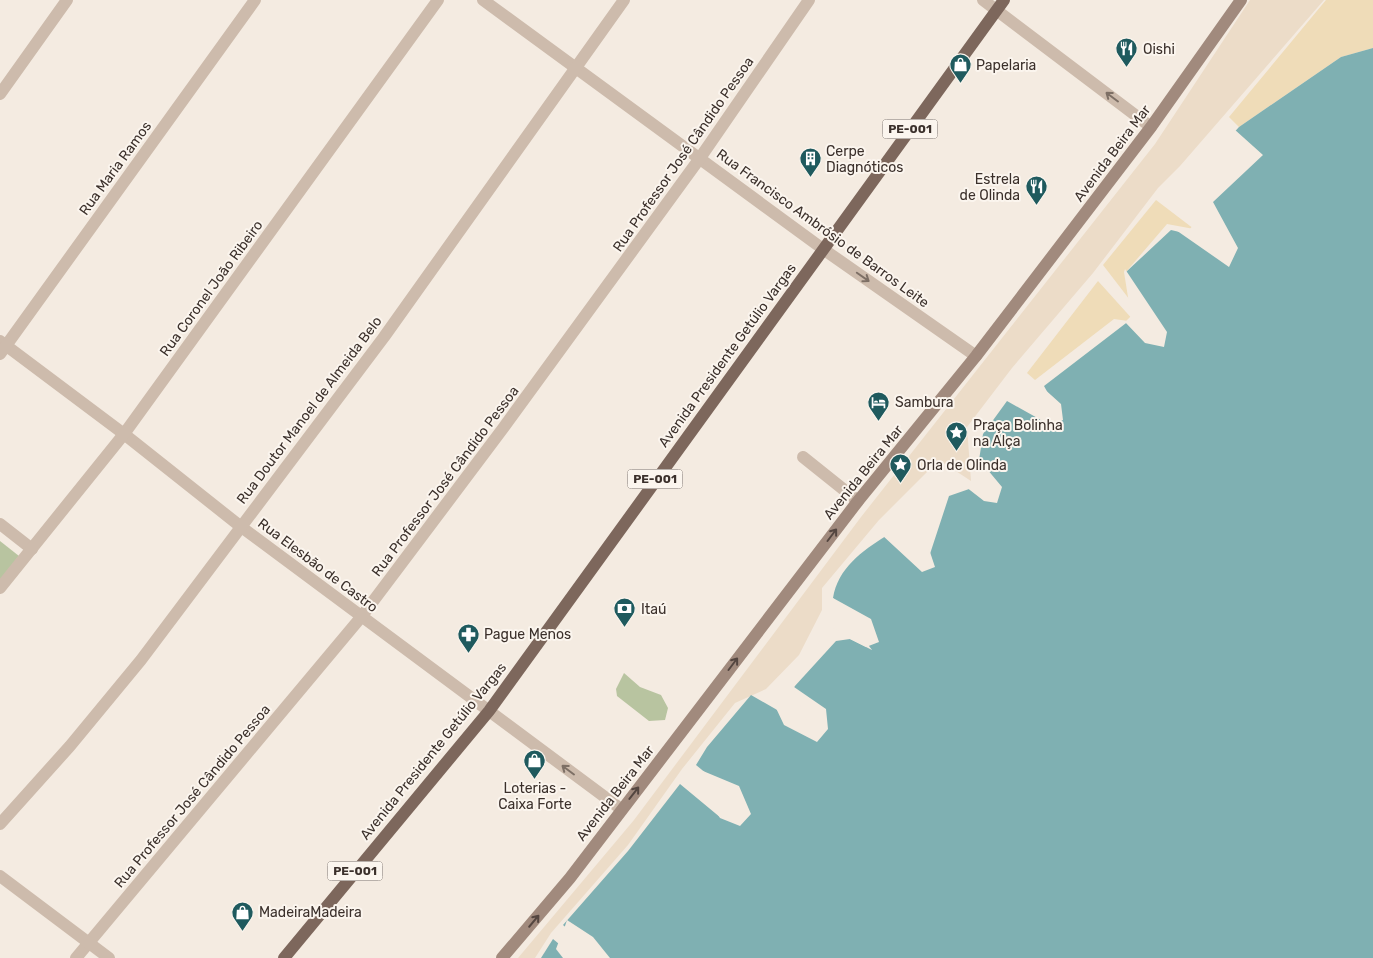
<svg xmlns="http://www.w3.org/2000/svg" width="1373" height="958" font-family="Rubik,sans-serif">
<rect width="100%" height="100%" fill="#f4ebe1"/>
<g fill="#b8c4a0">
<polygon points="0,541 19,556 0,580"/>
<polygon points="624,673 640,687 661,695 668,708 665,720 649,721 617,696 616,689"/>
</g>
<g fill="#efdcb8">
<polygon points="1326,0 1373,0 1373,48 1341,57 1239,127 1229,117"/>
<polygon points="1156,200 1194,229 1167,224 1125,273 1133,304 1103,265"/>
<polygon points="1098,281 1135,322 1114,319 1035,380 1027,373"/>
</g>
<polygon fill="#ecdcc8" points="1250,0 1324,0 1180,166 1158,188 1093,273 1012,368 967,427 971,481 939,460 879,520 822,588 822,610 799,655 766,689 735,703 682,769 628,845 551,933 535,958 518,958 634,820 861,517 1155,144"/>
<g fill="#7fb0b2">
<path d="M 1373,48 L 1373,958 L 601,958 L 563,925 L 628,851 L 680,784 L 721,818 L 735,797 L 696,765 L 707,747 L 751,695 L 812,730 L 794,687 L 830,629 L 872,650 L 833,598 C 838,568 862,551 886,536 L 928,560 L 949,496 L 972,488 L 976,480 L 983,434 L 1007,401 L 1041,420 L 1055,406 L 1044,386 L 1134,317 L 1126,272 L 1171,230 L 1188,234 L 1200,222 L 1175,197 L 1239,127 L 1341,57 Z"/>
<polygon points="553,939 576,958 541,958"/>
</g>
<g fill="#f4ebe1">
<polygon points="1234,129 1263,155 1213,202 1238,248 1229,267 1173,228 1188,231 1196,222 1173,197"/>
<polygon points="1125,269 1167,332 1164,347 1145,343 1125,322 1131,316 1124,272"/>
<polygon points="1041,386 1061,404 1063,420 1049,427 1029,410 1041,417 1052,406"/>
<polygon points="977,457 1002,487 997,503 984,501 966,487 971,486 974,479"/>
<polygon points="887,533 926,557 929,549 935,567 922,572 882,535"/>
<polygon points="833,598 871,619 879,642 866,647 850,639 836,641 794,687 826,709 828,729 817,742 784,725 775,706 809,726 792,686 828,628 831,627 864,644 831,600"/>
<polygon points="703,771 739,786 751,814 740,826 720,818 715,810 720,815 732,798 701,772"/>
<polygon points="567,920 593,937 610,958 596,958 592,955 564,929"/>
<polygon points="559,941 577,956 578,958 563,958 556,949"/>
</g>
<g fill="none" stroke-linecap="round" stroke-linejoin="round">
<g stroke="#cdbbac" stroke-width="12">
<polyline points="483,0 823,249 976,356"/>
<polyline points="0,94 67,0"/>
<polyline points="0,341 124,434 240,526 621,809"/>
<polyline points="0,354 255,0"/>
<polyline points="803,457 858,501"/>
<polyline points="0,524 32,549"/>
<polyline points="0,588 124,434 438,0"/>
<polyline points="0,824 70,746 141,660 384,337 624,0"/>
<polyline points="76,958 362,616 504,427 700,158 809,0"/>
</g>
<g stroke="#cdbbac" stroke-width="12">
<polyline points="983,0 1151,127"/>
<polyline points="0,876 109,958"/>
</g>
<polyline stroke="#a18a7d" stroke-width="12" points="502,958 570,878 858,501 976,356 1151,127 1241,0"/>
<polyline stroke="#7d675c" stroke-width="12" points="284,958 489,711 1004,0"/>
</g>
<defs><path id="oneway-shaft" d="M-6 0H5M1.5-3L5.5 0L1.5 3" fill="none" stroke-width="1.6" stroke-linecap="round" stroke-linejoin="round" transform="scale(1.25)"/></defs>
<g stroke="#7d6f65">
<use href="#oneway-shaft" transform="translate(1112 97) rotate(-143)"/>
<use href="#oneway-shaft" transform="translate(863 277) rotate(35)"/>
<use href="#oneway-shaft" transform="translate(568 770) rotate(-143)"/>
</g>
<g stroke="#544640">
<use href="#oneway-shaft" transform="translate(832 535) rotate(-53)"/>
<use href="#oneway-shaft" transform="translate(733 664) rotate(-53)"/>
<use href="#oneway-shaft" transform="translate(634 793) rotate(-52)"/>
<use href="#oneway-shaft" transform="translate(534 921) rotate(-50)"/>
</g>
<defs>
<symbol id="restaurant-pin" viewBox="-11 -11 22 30"><path d="M0 17L-7.5 6A9.5 9.5 0 1 1 7.5 6Z" fill="#1f5a5e" stroke="#fbf5ee"/><path d="M-5-6h1v4h1v-4h1v4h1v-4h1v5L-1.5 .5V6h-2V.5L-5-1ZM5-6V6H3V1.5H1.5Q1.5-4 5-6Z" fill="#fff"/></symbol>
<symbol id="shop-pin" viewBox="-11 -11 22 30"><path d="M0 17L-7.5 6A9.5 9.5 0 1 1 7.5 6Z" fill="#1f5a5e" stroke="#fbf5ee"/><path d="M-5-2.5h2.3a2.7 3.5 0 0 1 5.4 0H5L5.5 6h-11ZM-1.5-2.5h3a1.5 2.3 0 0 0-3 0Z" fill="#fff"/></symbol>
<symbol id="building-pin" viewBox="-11 -11 22 30"><path d="M0 17L-7.5 6A9.5 9.5 0 1 1 7.5 6Z" fill="#1f5a5e" stroke="#fbf5ee"/><path d="M-4-6H4V6H1V3H-1V6H-4ZM-2.5-4.3h1.7v1.8h-1.7ZM.8-4.3h1.7v1.8H.8ZM-2.5-1h1.7V.8h-1.7ZM.8-1h1.7V.8H.8Z" fill="#fff"/></symbol>
<symbol id="hotel-pin" viewBox="-11 -11 22 30"><path d="M0 17L-7.5 6A9.5 9.5 0 1 1 7.5 6Z" fill="#1f5a5e" stroke="#fbf5ee"/><path d="M-6-4.5h1.5V1H6V5H4.5V3h-9V5H-6ZM-4 0a1.8 1.8 0 1 1 3.6 0ZM.5 0V-2.5h3Q6-2.5 6 0Z" fill="#fff"/></symbol>
<symbol id="sight-pin" viewBox="-11 -11 22 30"><path d="M0 17L-7.5 6A9.5 9.5 0 1 1 7.5 6Z" fill="#1f5a5e" stroke="#fbf5ee"/><path d="M0-6L1.8-2.2L6-1.7L2.9 1.2L3.7 5.4L0 3.3L-3.7 5.4L-2.9 1.2L-6-1.7L-1.8-2.2Z" fill="#fff"/></symbol>
<symbol id="bank-pin" viewBox="-11 -11 22 30"><path d="M0 17L-7.5 6A9.5 9.5 0 1 1 7.5 6Z" fill="#1f5a5e" stroke="#fbf5ee"/><path d="M-6-4H6V4H-6ZM0-2.3a2.3 2.3 0 1 0 0 4.6a2.3 2.3 0 1 0 0-4.6Z" fill="#fff"/></symbol>
<symbol id="pharmacy-pin" viewBox="-11 -11 22 30"><path d="M0 17L-7.5 6A9.5 9.5 0 1 1 7.5 6Z" fill="#1f5a5e" stroke="#fbf5ee"/><path d="M-2-6h4v4h4v4h-4v4h-4v-4h-4v-4h4Z" fill="#fff"/></symbol>
</defs>
<g fill-rule="evenodd">
<use href="#restaurant-pin" x="1114" y="36" width="25" height="34"/>
<use href="#shop-pin" x="948" y="52" width="25" height="34"/>
<use href="#building-pin" x="798" y="146" width="25" height="34"/>
<use href="#restaurant-pin" x="1024" y="174" width="25" height="34"/>
<use href="#hotel-pin" x="866" y="390" width="25" height="34"/>
<use href="#sight-pin" x="944" y="420" width="25" height="34"/>
<use href="#sight-pin" x="888" y="452" width="25" height="34"/>
<use href="#bank-pin" x="612" y="596" width="25" height="34"/>
<use href="#pharmacy-pin" x="456" y="622" width="25" height="34"/>
<use href="#shop-pin" x="522" y="748" width="25" height="34"/>
<use href="#shop-pin" x="230" y="900" width="25" height="34"/>
</g>
<g text-anchor="middle" stroke-width="4" stroke-linejoin="round" paint-order="stroke">
<g fill="#fbf5ee" stroke="#756b66" stroke-width="1">
<rect x="882.5" y="119.5" width="55" height="19" rx="4"/>
<rect x="627.5" y="469.5" width="55" height="19" rx="4"/>
<rect x="327.5" y="861.5" width="55" height="19" rx="4"/>
</g>
<g font-size="12" font-weight="bold" fill="#3b302b">
<text x="910" y="133">PE-001</text>
<text x="655" y="483">PE-001</text>
<text x="355" y="875">PE-001</text>
</g>
<g font-size="14" fill="#3b302b" stroke="#fbf5ee" text-anchor="start">
<text x="1143" y="54">Oishi</text>
<text x="976" y="70">Papelaria</text>
<text x="826" y="156">Cerpe<tspan x="826" dy="16">Diagnóticos</tspan></text>
<text x="1020" y="184" text-anchor="end">Estrela<tspan x="1020" dy="16">de Olinda</tspan></text>
<text x="895" y="407">Sambura</text>
<text x="973" y="430">Praça Bolinha<tspan x="973" dy="16">na Alça</tspan></text>
<text x="917" y="470">Orla de Olinda</text>
<text x="641" y="614">Itaú</text>
<text x="484" y="639">Pague Menos</text>
<text x="535" y="793" text-anchor="middle">Loterias -<tspan x="535" dy="16">Caixa Forte</tspan></text>
<text x="259" y="917">MadeiraMadeira</text>
</g>
<g font-size="14" fill="#3b302b" stroke="#fbf5ee">
<text transform="translate(1112 153) rotate(-53)" y="5">Avenida Beira Mar</text>
<text transform="translate(683 154) rotate(-55)" y="5">Rua Professor José Cândido Pessoa</text>
<text transform="translate(115 168) rotate(-54)" y="5">Rua Maria Ramos</text>
<text transform="translate(823 228) rotate(36)" y="5">Rua Francisco Ambrósio de Barros Leite</text>
<text transform="translate(211 288) rotate(-54)" y="5">Rua Coronel João Ribeiro</text>
<text transform="translate(727 355) rotate(-54)" y="5">Avenida Presidente Getúlio Vargas</text>
<text transform="translate(309 410) rotate(-53)" y="5">Rua Doutor Manoel de Almeida Belo</text>
<text transform="translate(863 472) rotate(-51)" y="5">Avenida Beira Mar</text>
<text transform="translate(445 481) rotate(-53)" y="5">Rua Professor José Cândido Pessoa</text>
<text transform="translate(318 565) rotate(37)" y="5">Rua Elesbão de Castro</text>
<text transform="translate(433 751) rotate(-51)" y="5">Avenida Presidente Getúlio Vargas</text>
<text transform="translate(615 793) rotate(-52)" y="5">Avenida Beira Mar</text>
<text transform="translate(192 796) rotate(-50)" y="5">Rua Professor José Cândido Pessoa</text>
</g>
</g>
</svg>
